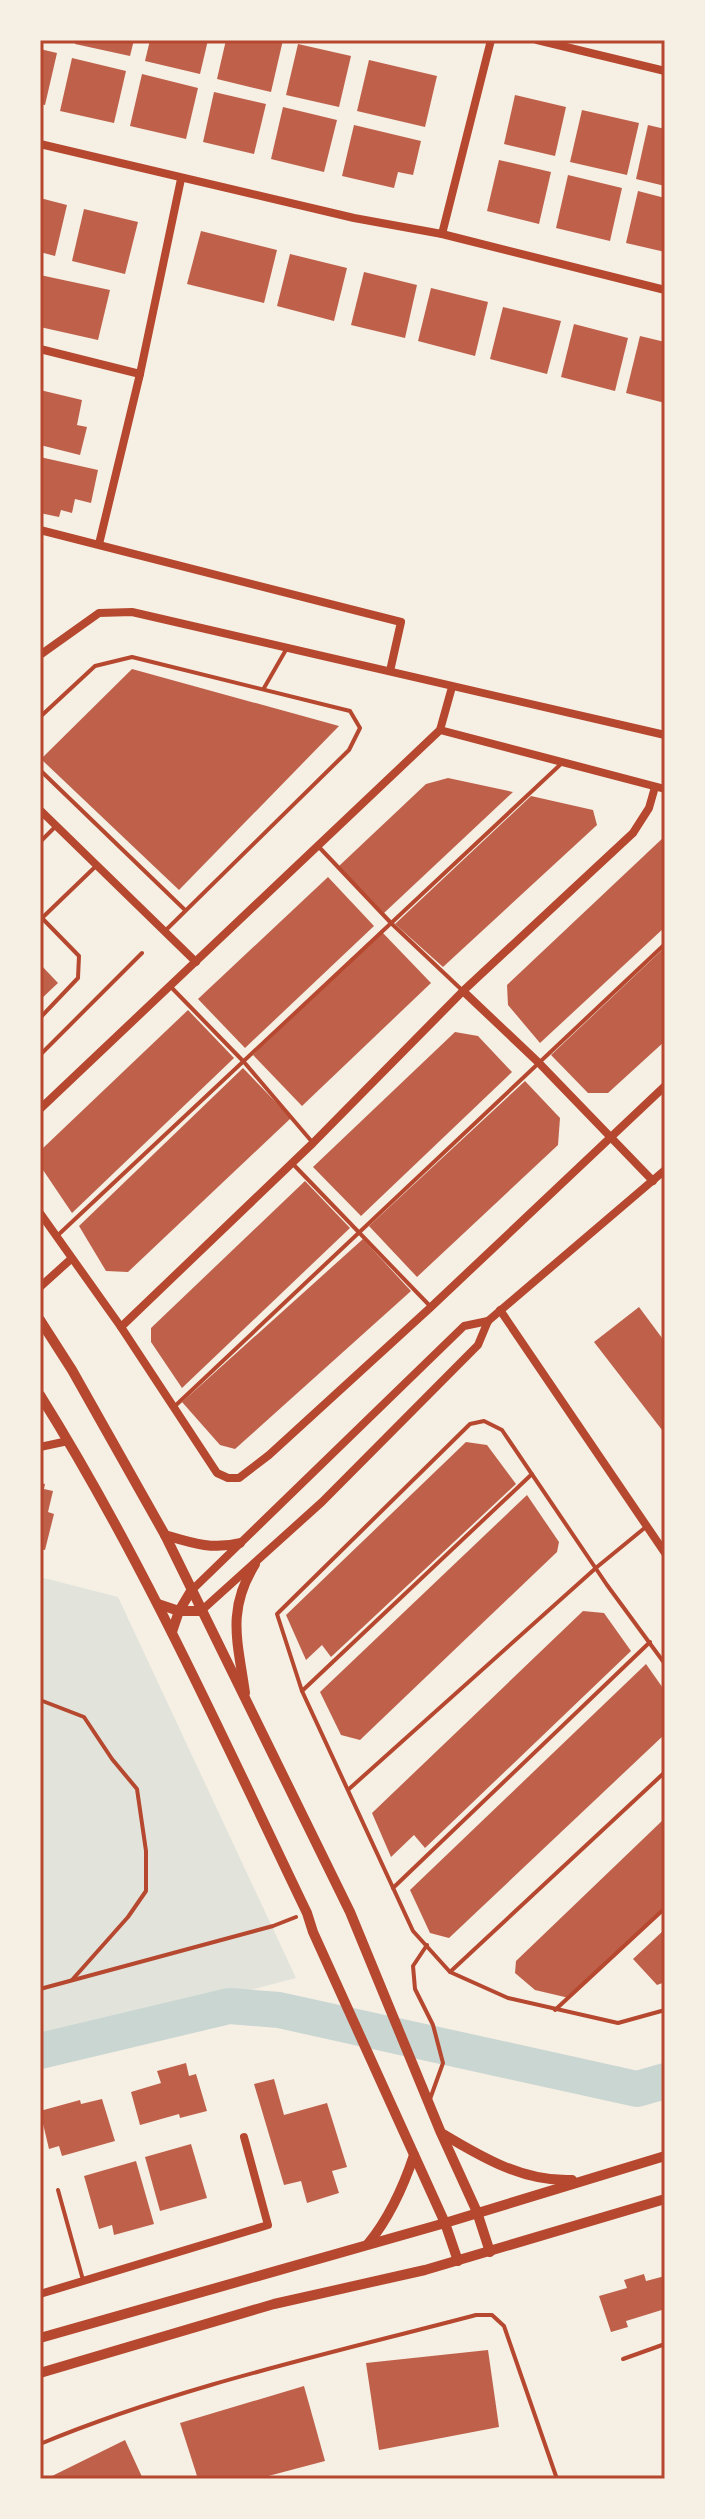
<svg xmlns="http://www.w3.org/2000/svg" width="705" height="2519" font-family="Manrope,sans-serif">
<rect width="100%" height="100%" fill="#f6efe4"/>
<polygon fill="#e2e4dc" points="40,1577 118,1597 296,1978 40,2045"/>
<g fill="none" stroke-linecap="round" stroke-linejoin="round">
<polyline stroke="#c9d6d2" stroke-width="36" points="40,2051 229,2006 279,2010 637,2089 665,2081"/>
</g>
<g fill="#bf614a">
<polygon points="76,40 134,40 130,56 75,44"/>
<polygon points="150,40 208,40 200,74 145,61"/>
<polygon points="226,40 283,40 271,92 217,79"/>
<polygon points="298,44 351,56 339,107 286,95"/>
<polygon points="40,49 57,53 45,105 40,104"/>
<polygon points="72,58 126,71 114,123 60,111"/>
<polygon points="369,60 437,76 425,127 357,111"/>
<polygon points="142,74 198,88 186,139 130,126"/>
<polygon points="214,92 266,104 254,154 203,142"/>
<polygon points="515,95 566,107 555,156 504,144"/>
<polygon points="283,107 337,120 324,172 271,159"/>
<polygon points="582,110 639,123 627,175 570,162"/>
<polygon points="354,125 421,141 413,175 398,172 394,188 342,176"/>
<polygon points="648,125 665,129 665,186 636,179"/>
<polygon points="499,160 551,172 539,224 487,211"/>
<polygon points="568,175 622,188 610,241 556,228"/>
<polygon points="638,191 665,198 665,252 626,243"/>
<polygon points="40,198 67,205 55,256 40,252"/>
<polygon points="84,209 138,222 125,274 72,261"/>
<polygon points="201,231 277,250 264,303 187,284"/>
<polygon points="290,254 347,268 334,321 277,306"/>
<polygon points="364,272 417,285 405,338 351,325"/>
<polygon points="40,275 110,290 98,340 40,327"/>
<polygon points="431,288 488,302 475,356 418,341"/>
<polygon points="503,307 561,321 547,374 490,359"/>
<polygon points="574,324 628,338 615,391 561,377"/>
<polygon points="640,336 665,342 665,403 626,393"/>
<polygon points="40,390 82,400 77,425 87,427 80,455 40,445"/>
<polygon points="40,457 98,470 91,503 75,499 72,513 61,510 59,517 40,513"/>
<polygon points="132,669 339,726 179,890 41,759"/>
<polygon points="448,778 513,792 384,913 339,866 426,784"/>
<polygon points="531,796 593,810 597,825 443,967 395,924"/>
<polygon points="665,836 665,927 540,1043 508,1005 507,985"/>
<polygon points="328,877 374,926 245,1048 198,999"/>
<polygon points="382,932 431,983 302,1106 253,1055"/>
<polygon points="665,947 665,1041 608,1093 588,1093 551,1055"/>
<polygon points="40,964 58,983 40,1000"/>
<polygon points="188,1010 234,1058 72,1213 41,1167 42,1149"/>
<polygon points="455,1032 478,1036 512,1072 361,1216 313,1167"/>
<polygon points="243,1068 291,1118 128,1272 106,1271 79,1226"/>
<polygon points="525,1081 560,1118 558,1145 417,1277 369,1226"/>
<polygon points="305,1181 350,1228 182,1388 151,1342 151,1328"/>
<polygon points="363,1239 411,1291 235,1449 220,1445 182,1402"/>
<polygon points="639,1307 665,1342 665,1427 662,1430 594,1342"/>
<polygon points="466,1442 487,1445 516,1484 331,1657 322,1645 306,1660 286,1615"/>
<polygon points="40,1483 45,1484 44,1489 53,1491 48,1512 54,1514 45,1550 40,1549"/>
<polygon points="527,1495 559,1542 557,1552 360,1740 341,1735 320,1692"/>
<polygon points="583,1611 604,1613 631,1651 425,1848 414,1835 391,1857 372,1813"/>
<polygon points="646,1664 665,1691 665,1734 449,1938 430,1933 410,1890"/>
<polygon points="665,1818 665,1906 569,1998 535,1990 515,1973 516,1961"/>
<polygon points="665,1929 665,1982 657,1985 633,1959"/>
<polygon points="186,2063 189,2076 196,2074 207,2111 180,2118 179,2114 140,2125 131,2092 161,2083 157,2071"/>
<polygon points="274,2079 284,2115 327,2103 347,2167 332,2171 339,2193 307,2203 301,2181 284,2185 254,2084"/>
<polygon points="102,2099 115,2141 62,2156 59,2146 49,2149 40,2111 80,2100 81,2104"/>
<polygon points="191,2144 207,2198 160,2211 145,2157"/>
<polygon points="136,2161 154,2224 114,2235 112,2225 99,2229 84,2176"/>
<polygon points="644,2274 646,2281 665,2276 665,2309 626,2321 628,2327 611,2332 599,2296 627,2288 624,2280"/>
<polygon points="488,2350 499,2427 379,2450 366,2363"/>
<polygon points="304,2386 325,2461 257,2479 198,2479 180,2423"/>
<polygon points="125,2440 143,2479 46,2479"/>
</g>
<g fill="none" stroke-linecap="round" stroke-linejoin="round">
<g stroke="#b5482f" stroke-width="4">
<polyline points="40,1700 84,1717 112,1759 137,1789 146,1851 146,1891 128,1917 72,1980"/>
<polyline points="40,1989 273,1926 296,1917"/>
</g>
<g stroke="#b5482f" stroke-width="4">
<polyline points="264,688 287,648"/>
<polyline points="40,717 95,666 132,657 350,711 360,728 349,750 166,930"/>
<polyline points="40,770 185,910"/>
<polyline points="40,842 56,826"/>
<polyline points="318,846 392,924 463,991"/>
<polyline points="40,916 79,956 78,978 40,1018"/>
<polyline points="42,918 95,867"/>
<polyline points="170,986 244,1062 313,1143"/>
<polyline points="40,1055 142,953"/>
<polyline points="292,1163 430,1306"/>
<polyline points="57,1236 562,763"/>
<polyline points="175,1406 665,944"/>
<polyline points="665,1664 607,1585 502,1430 484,1421 470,1424 277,1614 302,1691 413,1931 450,1972 508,1998 618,2023 665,2010"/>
<polyline points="302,1691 532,1474"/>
<polyline points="349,1789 597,1567 647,1526"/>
<polyline points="393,1888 650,1642"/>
<polyline points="427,1945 413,1966 415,1989 433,2025 443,2063 430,2099"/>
<polyline points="450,1972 665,1772"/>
<polyline points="555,2010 665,1908"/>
<polyline points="58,2190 83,2280"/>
<polyline points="623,2359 665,2344"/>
<path d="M 40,2444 C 177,2387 332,2353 476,2315 L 492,2315 L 504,2326 L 557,2479"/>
</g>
<g stroke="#b5482f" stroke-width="8">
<polyline points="537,40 665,71"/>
<polyline points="40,144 354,218 442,234 665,290"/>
<polyline points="442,234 491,40"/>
<polyline points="40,349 140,374"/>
<polyline points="40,530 401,622 390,671"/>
<polyline points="99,544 140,374 181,179"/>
<polyline points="40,655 99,613 132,612 665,735"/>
<polyline points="440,730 665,789"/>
<polyline points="40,810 196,962"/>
<polyline points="463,991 539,1063 653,1181"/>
<polyline points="40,1109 440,730 452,687"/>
<polyline points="40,1213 121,1327 217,1473 228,1478 239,1478 269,1455 431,1307 665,1086"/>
<polyline points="40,1287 71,1259"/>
<polyline points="500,1310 665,1553"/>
<polyline points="121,1327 313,1143 463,991 633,833 649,808 655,787"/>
<polyline points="40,1447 68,1441"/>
<polyline points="191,1591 464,1326 488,1321"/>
<polyline points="201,1611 322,1502 478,1345 488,1321 665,1170"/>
<polyline points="40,2294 268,2225 244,2137"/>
</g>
<g stroke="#b5482f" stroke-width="10">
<polyline points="40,1320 72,1370 165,1535 350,1912 441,2133 477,2212 490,2252"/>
<path d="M 40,1395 C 143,1560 223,1738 307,1913 L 313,1932 L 445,2223 L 458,2261"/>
<path d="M 165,1535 C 192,1543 212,1550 240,1543"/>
<polyline points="158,1604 179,1611 201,1611"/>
<polyline points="172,1632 179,1611 191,1591"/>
<path d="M 245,1693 C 238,1642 226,1611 255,1564"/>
<path d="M 443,2134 C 483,2158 524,2182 572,2180"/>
<path d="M 368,2244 C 390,2217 403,2188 414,2155"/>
<polyline points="40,2338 445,2223 665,2156"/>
<polyline points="40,2373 274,2304 425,2270 665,2199"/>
</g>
</g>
<rect width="705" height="2519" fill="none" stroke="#f6efe4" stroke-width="84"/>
<rect x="42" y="42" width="621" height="2435" fill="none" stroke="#b5482f" stroke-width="3"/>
</svg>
